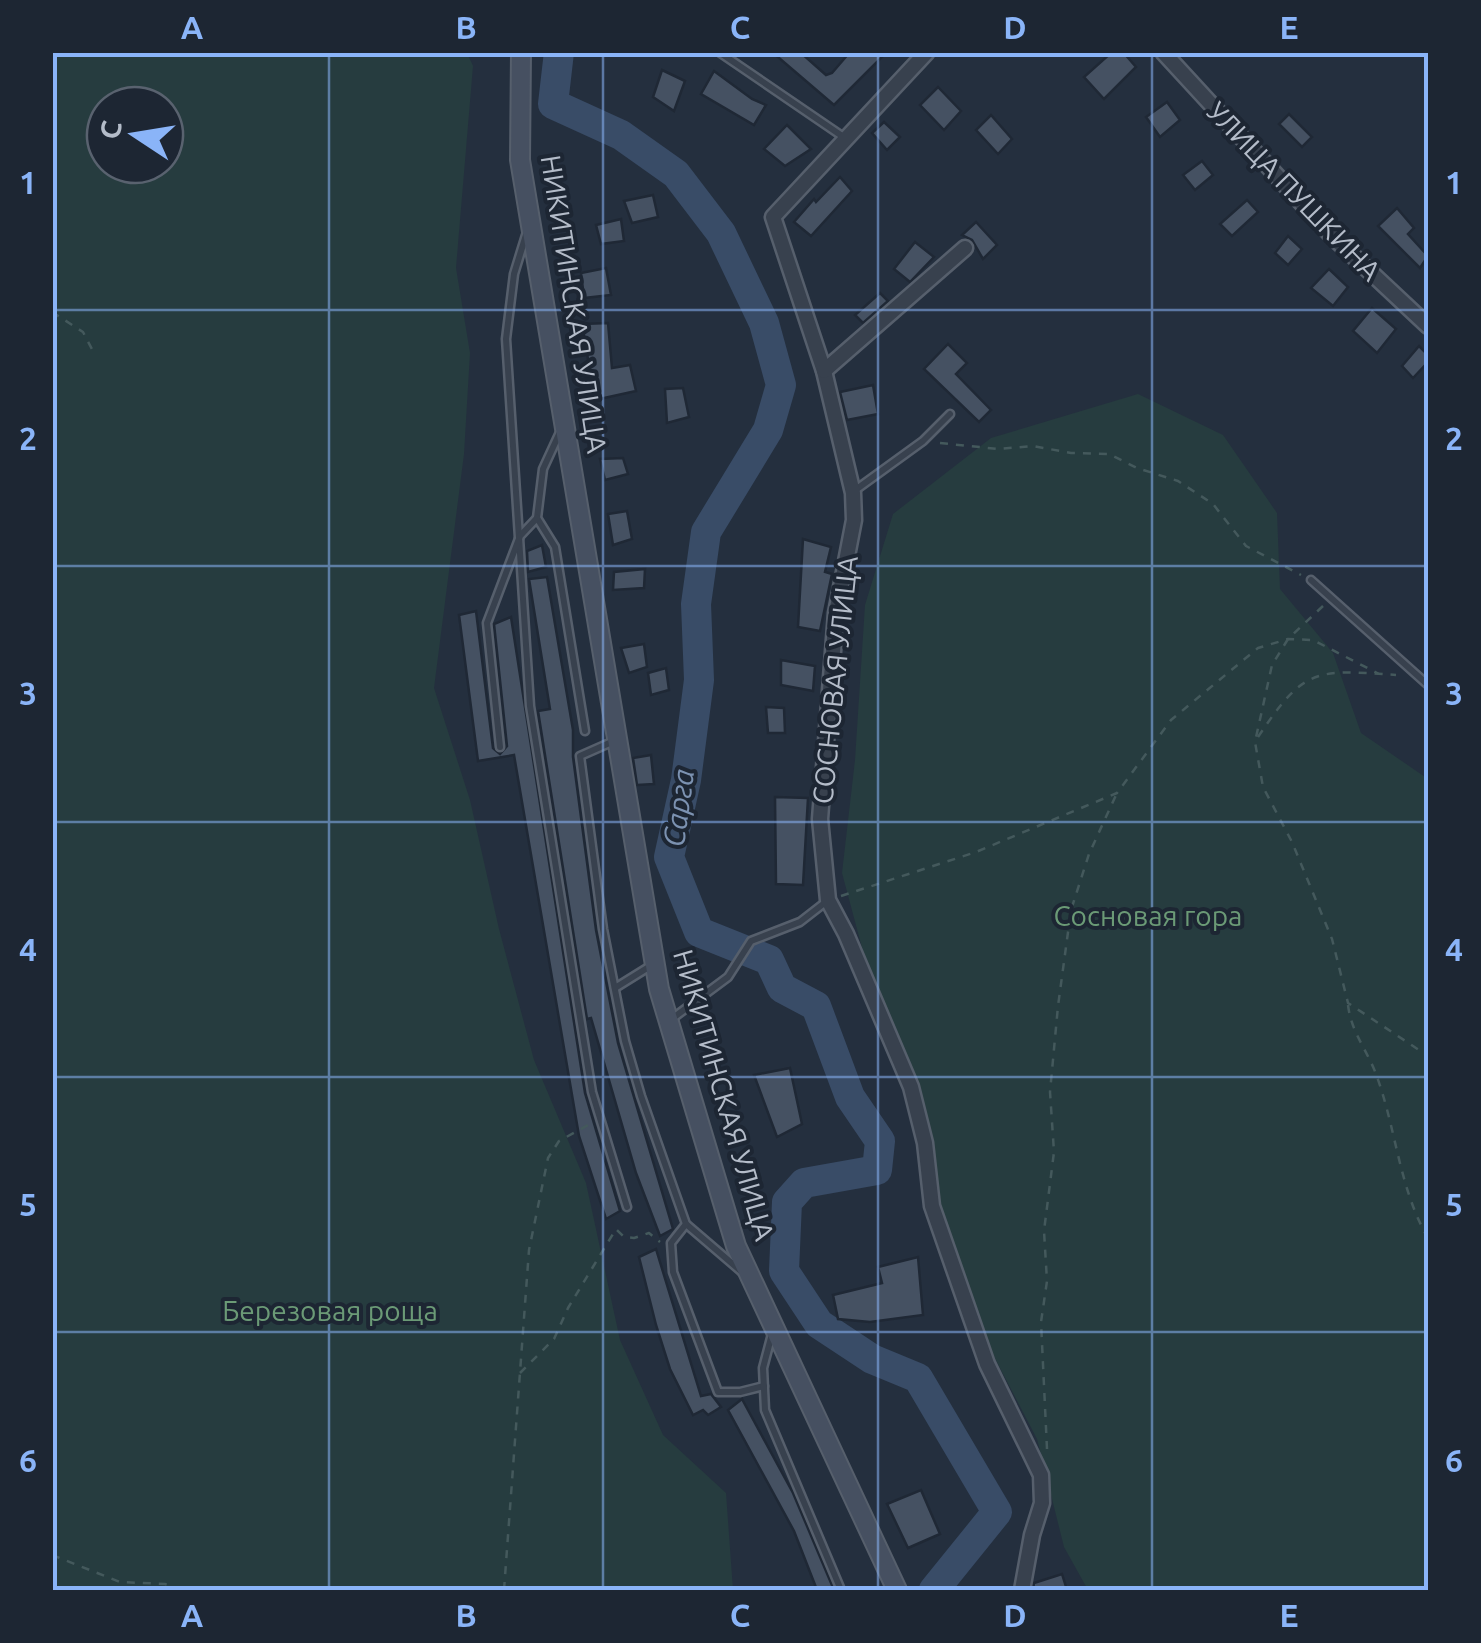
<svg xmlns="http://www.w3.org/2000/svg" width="1481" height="1643" font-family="Ubuntu,sans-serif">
<rect width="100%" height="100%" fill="#242f3e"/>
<g fill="#263c3f" fill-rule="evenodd">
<path d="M 467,53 L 473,66 L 456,268 L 470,353 L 464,454 L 434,688 L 470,800 L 499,929 L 534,1060 L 586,1183 L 620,1340 L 663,1435 L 726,1493 L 733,1590 L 53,1590 L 53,53 ZM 105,105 L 165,105 L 165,165 L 105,165 Z"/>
<polygon points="1138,394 1223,435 1277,513 1280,589 1333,653 1361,733 1428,779 1428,1590 1088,1590 1064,1547 1037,1439 990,1349 939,1205 923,1104 868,970 842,873 855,760 865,605 893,514 991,438"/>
</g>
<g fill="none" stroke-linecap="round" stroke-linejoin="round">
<polyline stroke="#394c67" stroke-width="30" points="559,52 553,104 621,135 676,174 721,233 764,323 781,385 768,430 706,532 696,604 699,680 686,780 669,857 699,932 769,960 782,988 816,1006 850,1097 880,1141 877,1170 804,1183 787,1202 784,1271 819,1324 872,1359 918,1378 997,1512 934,1590"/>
</g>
<g fill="#455162" stroke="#1f2835" stroke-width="2.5">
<polygon points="772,52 800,52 826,75 832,73 850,52 887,52 834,105"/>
<polygon points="1112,52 1123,52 1136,67 1104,99 1084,77"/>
<polygon points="662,70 685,81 674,111 653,97"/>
<polygon points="714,71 752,99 766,105 754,125 701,94"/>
<polygon points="938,87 961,111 944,130 920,105"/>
<polygon points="1167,102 1180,120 1160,137 1146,117"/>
<polygon points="1289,114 1312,137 1302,147 1279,124"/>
<polygon points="991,115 1012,139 998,154 976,130"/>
<polygon points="884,122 900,137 887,150 872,133"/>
<polygon points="787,125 811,149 785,166 764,149"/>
<polygon points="1202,161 1213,175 1195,190 1183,175"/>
<polygon points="840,177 852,191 811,236 794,222 814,199 816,202"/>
<polygon points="653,195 658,217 632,223 624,201"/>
<polygon points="1247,200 1258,212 1232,236 1220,224"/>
<polygon points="1397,208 1414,228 1408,234 1428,256 1420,268 1378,226"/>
<polygon points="621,219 624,241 601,244 596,225"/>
<polygon points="976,222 997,245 983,259 972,240 962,235"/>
<polygon points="1288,236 1302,249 1288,265 1275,253"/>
<polygon points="915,242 934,257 910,282 894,269"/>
<polygon points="606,268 611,295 584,298 581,273"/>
<polygon points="1329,269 1348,287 1333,306 1311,288"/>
<polygon points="880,293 888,301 863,323 855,315"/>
<polygon points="1372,308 1396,329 1377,353 1353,331"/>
<polygon points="608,323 612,368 630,365 636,391 595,400 582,324"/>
<polygon points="948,344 967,363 956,374 991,410 979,422 924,369"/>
<polygon points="1419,346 1428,355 1428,362 1413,378 1402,366"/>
<polygon points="873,385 878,414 847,420 840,392"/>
<polygon points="683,388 689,417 667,423 665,389"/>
<polygon points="623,458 628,474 605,480 600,459"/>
<polygon points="627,511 632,539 613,545 608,514"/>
<polygon points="803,539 831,547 825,572 832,574 820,631 798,627"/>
<polygon points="542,545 546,567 528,572 527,551"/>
<polygon points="645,569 644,588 613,590 614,572"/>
<polygon points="547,577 573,730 573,757 596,930 618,1043 673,1229 660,1236 636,1173 591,1018 587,1019 538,711 550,709 529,579"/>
<polygon points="476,611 493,748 500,754 507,746 494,624 511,617 585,1093 620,1211 606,1219 579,1136 514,755 478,761 459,615"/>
<polygon points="644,644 647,667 629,673 621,648"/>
<polygon points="781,660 815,666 813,691 781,685"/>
<polygon points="666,668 669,690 651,695 648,673"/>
<polygon points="766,707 784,708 785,733 768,733"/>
<polygon points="651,755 654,784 637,785 633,758"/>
<polygon points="775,797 808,798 803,885 776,884"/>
<polygon points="790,1068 802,1124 777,1137 754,1075"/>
<polygon points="656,1249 701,1396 711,1394 721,1407 708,1415 703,1410 693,1415 670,1369 656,1325 639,1257"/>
<polygon points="918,1257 923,1315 870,1322 838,1319 833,1295 882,1283 878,1267"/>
<polygon points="742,1399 793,1493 834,1590 817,1590 794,1531 728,1410"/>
<polygon points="921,1490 940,1534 908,1548 887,1504"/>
<polygon points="1062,1574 1067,1590 1033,1590 1034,1583"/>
</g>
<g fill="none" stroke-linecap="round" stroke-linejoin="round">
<defs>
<g id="lane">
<polyline points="719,52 845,138"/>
<polyline points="526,235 514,274 506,339 530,706 592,1092 627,1207"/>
<polyline points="561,430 543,469 537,518 555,547 585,731"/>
<polyline points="854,491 923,441 950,414"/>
<polyline points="1311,580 1428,685"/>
<polyline points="614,741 580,756 603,929 625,1041 641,1096 686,1224 742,1272"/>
<polyline points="500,747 487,623 520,536 537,518"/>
<polyline points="615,988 652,965"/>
<polyline points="669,1021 728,977 751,941 800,922 827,901"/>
<polyline points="686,1224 671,1243 673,1272 718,1392 740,1392 764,1386"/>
<polyline points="772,1334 763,1368 765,1410 841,1590"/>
</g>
<g id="street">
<polyline points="927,52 773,217 824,371 853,493 854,520 836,613 820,819 828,900 846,934 911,1087 925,1143 932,1206 987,1364 1041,1475 1042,1503 1032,1535 1022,1590"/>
<polyline points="1163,52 1334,238 1428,326"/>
<polyline points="824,371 965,248"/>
</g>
<polyline id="secondary" points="521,52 520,160 659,989 736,1246 897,1590"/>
</defs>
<use href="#lane" stroke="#565f6c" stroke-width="11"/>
<use href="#street" stroke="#565f6c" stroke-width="19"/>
<use href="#secondary" stroke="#565f6c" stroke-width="22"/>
<g stroke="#44595c" stroke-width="2.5" stroke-dasharray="8 8" stroke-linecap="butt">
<polyline points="52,312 83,332 95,355"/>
<polyline points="940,443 998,449 1033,446 1071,453 1109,454 1137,468 1178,481 1213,504 1246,546 1301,575"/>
<polyline points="1323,606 1288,639 1272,665 1255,742 1263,787 1292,842 1332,939 1348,1003 1428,1056"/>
<path d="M 1258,737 C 1304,668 1315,669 1396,675"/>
<polyline points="841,896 976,852 1117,793 1171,720 1258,648 1288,639 1313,640 1379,674"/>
<path d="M 1348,1005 C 1351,1030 1364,1046 1374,1069 C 1396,1124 1398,1187 1428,1238"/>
<polyline points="520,1373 554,1339 568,1308 616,1229 624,1237 634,1238 649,1233 660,1242"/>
<polyline points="1047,1449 1041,1322 1047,1281 1044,1231 1054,1152 1050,1092 1058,1006 1071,910 1089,854 1117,793"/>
<polyline points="52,1555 120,1582 165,1584 182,1590"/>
<polyline points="504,1590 529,1250 548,1158 559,1141 590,1124"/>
</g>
<use href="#lane" stroke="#38414e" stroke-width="6"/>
<use href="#street" stroke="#38414e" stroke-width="14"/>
<use href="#secondary" stroke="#465061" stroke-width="18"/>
</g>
<path fill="none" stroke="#8ab4f8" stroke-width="2.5" stroke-opacity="0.55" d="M 329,52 L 329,1590M 603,52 L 603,1590M 878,52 L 878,1590M 1152,52 L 1152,1590M 52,310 L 1428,310M 52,566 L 1428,566M 52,822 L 1428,822M 52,1077 L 1428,1077M 52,1332 L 1428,1332"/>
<g text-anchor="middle" stroke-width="8" stroke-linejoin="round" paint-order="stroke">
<g font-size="28" fill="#b4bcc9" stroke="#1d2633">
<text transform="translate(1294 191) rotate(46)" y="10">УЛИЦА ПУШКИНА</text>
<text transform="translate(574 304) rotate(81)" y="10">НИКИТИНСКАЯ УЛИЦА</text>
<text transform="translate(835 680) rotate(-84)" y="10">СОСНОВАЯ УЛИЦА</text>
<text transform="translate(724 1095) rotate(74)" y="10">НИКИТИНСКАЯ УЛИЦА</text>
</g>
<g font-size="28" fill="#6b9a76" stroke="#1d2633">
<text x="1148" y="926">Сосновая гора</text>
<text x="330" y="1321">Березовая роща</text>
</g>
<g font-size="30" font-style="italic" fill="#7c92b1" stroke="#1d2633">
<text transform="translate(679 808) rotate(-82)" y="10">Сарга</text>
</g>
</g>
<rect width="1481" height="1643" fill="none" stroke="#1d2633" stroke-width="110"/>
<g transform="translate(135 135) rotate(282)"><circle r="48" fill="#1d2633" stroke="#59626f" stroke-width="2.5"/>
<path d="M0-8L18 38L0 25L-18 38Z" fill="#8ab4f8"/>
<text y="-15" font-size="28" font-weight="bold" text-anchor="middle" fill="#b4bcc9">С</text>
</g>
<rect x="55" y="55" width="1371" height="1533" fill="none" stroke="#8ab4f8" stroke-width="4"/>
<g font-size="32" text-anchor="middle" font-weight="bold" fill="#8ab4f8">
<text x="192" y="39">A</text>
<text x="466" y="39">B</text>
<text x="740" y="39">C</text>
<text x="1015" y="39">D</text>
<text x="1289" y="39">E</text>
<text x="28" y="194">1</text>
<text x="1454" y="194">1</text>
<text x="28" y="450">2</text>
<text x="1454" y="450">2</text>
<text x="28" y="705">3</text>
<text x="1454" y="705">3</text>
<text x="28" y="961">4</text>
<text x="1454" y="961">4</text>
<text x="28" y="1216">5</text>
<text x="1454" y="1216">5</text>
<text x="28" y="1472">6</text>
<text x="1454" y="1472">6</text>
<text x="192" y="1627">A</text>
<text x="466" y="1627">B</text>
<text x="740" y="1627">C</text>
<text x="1015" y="1627">D</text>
<text x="1289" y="1627">E</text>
</g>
</svg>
